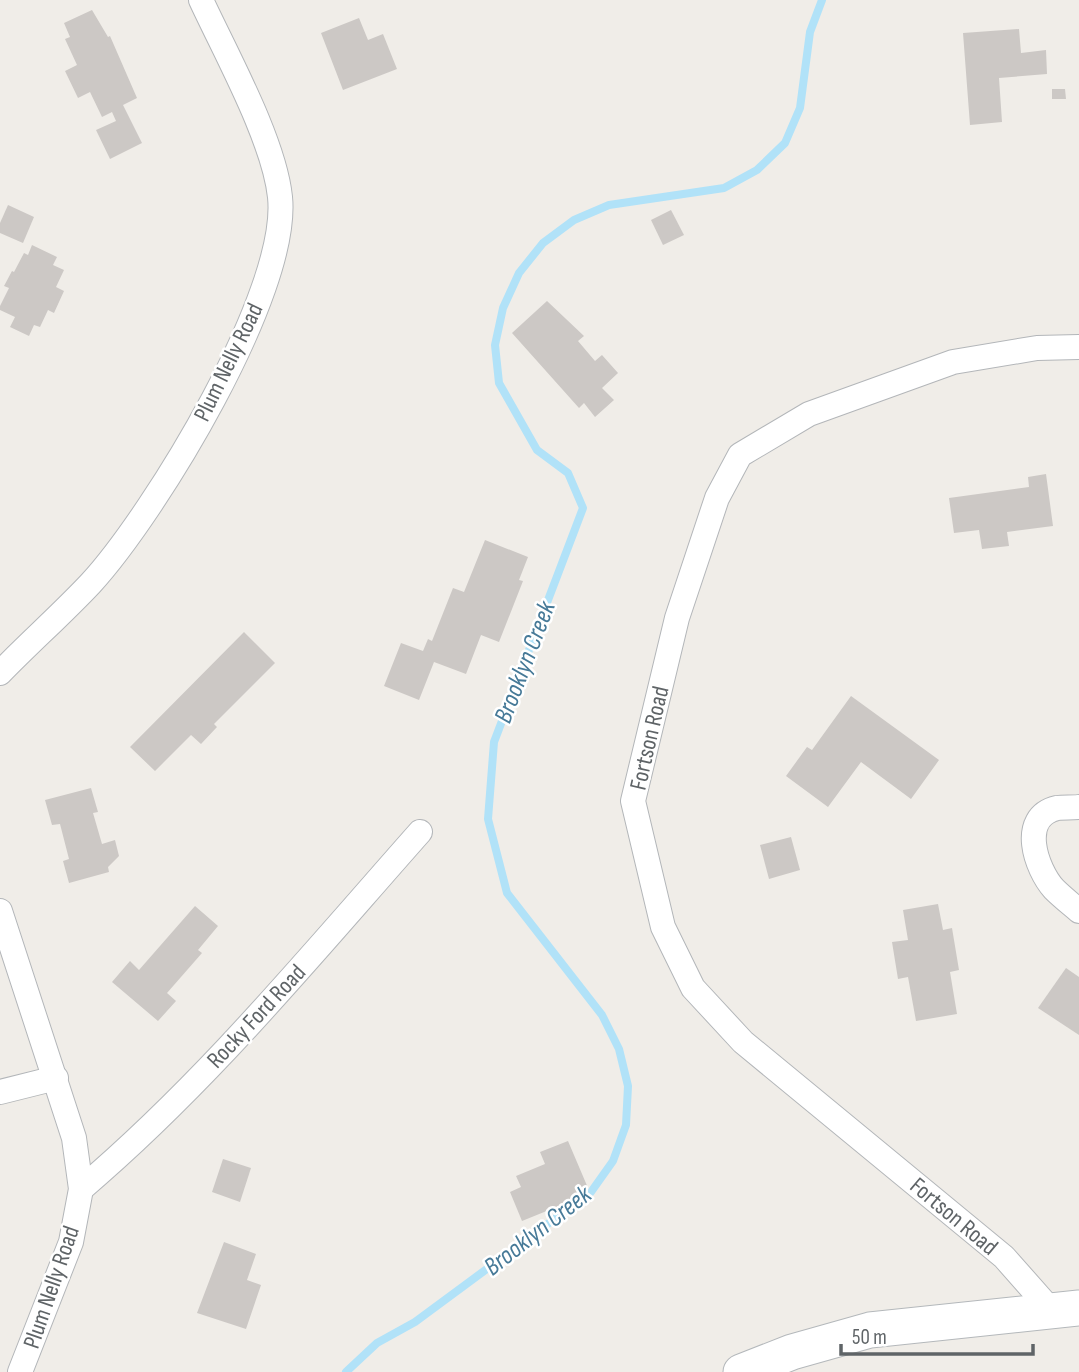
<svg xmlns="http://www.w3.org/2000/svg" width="1079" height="1372" font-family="'Sofia Sans Condensed',sans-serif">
<rect width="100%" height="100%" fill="#f0ede8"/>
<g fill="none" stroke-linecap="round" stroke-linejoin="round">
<polyline stroke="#b1e2f8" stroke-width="8" points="346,1372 377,1343 415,1322 591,1192 613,1161 626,1125 628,1086 619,1049 602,1015 507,893 488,819 494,742 583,508 568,473 537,450 499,383 495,345 503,308 519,273 543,243 574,220 609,205 724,188 757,170 785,143 800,108 810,32 822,0"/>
</g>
<g fill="#ccc8c5">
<polygon points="92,10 108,37 110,36 137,98 123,105 142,143 110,159 96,130 116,121 112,112 102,117 90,92 78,98 65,71 77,65 65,39 70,37 64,23"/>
<polygon points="359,18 368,40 383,34 397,69 343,90 321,33"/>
<polygon points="1019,29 1021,53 1046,50 1047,74 999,78 1002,122 970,125 963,33"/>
<polygon points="1052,89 1065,89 1066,99 1052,99"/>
<polygon points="8,205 34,217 23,243 0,233 0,223"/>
<polygon points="671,210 684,235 663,245 651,220"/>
<polygon points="32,245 57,257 53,265 64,270 56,287 64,291 54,313 48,310 40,327 34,325 29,336 10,327 15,317 0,310 0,306 9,288 4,286 12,271 14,272 24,253 28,255"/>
<polygon points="547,301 584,336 578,341 595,361 602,355 618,373 602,388 614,400 595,417 584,403 579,408 512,333"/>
<polygon points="1046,474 1053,526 1007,532 1009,546 982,549 979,530 954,533 949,498 1029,487 1028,477"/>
<polygon points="485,540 528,557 519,580 523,581 499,642 481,635 466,674 434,662 419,700 384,686 401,643 423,651 428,639 432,641 453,588 464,592"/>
<polygon points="244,632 275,663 214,724 217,727 201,744 191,735 155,771 130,747"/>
<polygon points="851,696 939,760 911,799 861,762 828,807 786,776 807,747 812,750"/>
<polygon points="91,788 98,812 93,813 102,844 115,840 119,856 108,867 109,872 69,883 63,861 69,859 60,824 52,825 45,800"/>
<polygon points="791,837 800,870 769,879 760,845"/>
<polygon points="938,904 943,930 952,928 959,970 950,972 957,1014 916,1021 908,977 898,979 892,942 908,940 903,910"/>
<polygon points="195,906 218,926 198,950 202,953 167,993 176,1001 158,1021 112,982 130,961 139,970"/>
<polygon points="1066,968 1079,977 1079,1035 1038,1008"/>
<polygon points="568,1141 588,1188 584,1190 586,1195 522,1221 510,1192 521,1187 516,1176 545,1164 540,1152"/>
<polygon points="223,1159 251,1168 240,1202 212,1192"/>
<polygon points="224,1242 256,1254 247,1280 261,1285 246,1329 197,1313"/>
</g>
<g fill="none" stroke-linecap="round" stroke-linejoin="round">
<defs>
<g id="street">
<path d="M 0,673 C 30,642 62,614 91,583 C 155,513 290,292 280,197 C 274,140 226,54 201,0"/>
<path d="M 1079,807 C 1072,808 1064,807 1057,808 C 1018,817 1036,869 1054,889 C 1062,897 1071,904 1079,911"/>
<polyline points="0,911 74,1138 81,1189 71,1242 20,1372"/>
<polyline points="0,1092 56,1078"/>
<path d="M 81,1189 C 206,1083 311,955 420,832"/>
<polyline points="1050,1309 1004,1257 743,1042 693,988 663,927 633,801 677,618 717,498 740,455 809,414 953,362 1037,348 1079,347"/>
</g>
<polyline id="secondary" points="741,1372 792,1352 870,1330 1079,1308"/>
</defs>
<use href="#street" stroke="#b3b6b9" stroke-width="26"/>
<use href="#secondary" stroke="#b4b8bb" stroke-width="37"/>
<use href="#street" stroke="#fff" stroke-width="24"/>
<use href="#secondary" stroke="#fff" stroke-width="35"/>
</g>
<g text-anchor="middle" stroke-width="5" stroke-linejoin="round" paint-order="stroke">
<g font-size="24" fill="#5f6467" stroke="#fff">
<text transform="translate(228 362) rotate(-64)" y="8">Plum Nelly Road</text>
<text transform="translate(649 738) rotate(-77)" y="8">Fortson Road</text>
<text transform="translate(256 1016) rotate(-47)" y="8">Rocky Ford Road</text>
<text transform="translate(954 1216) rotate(40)" y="8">Fortson Road</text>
<text transform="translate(51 1287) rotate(-71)" y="8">Plum Nelly Road</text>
</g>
<g font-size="26" font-style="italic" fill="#477a98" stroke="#fff">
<text transform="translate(524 662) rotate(-69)" y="9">Brooklyn Creek</text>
<text transform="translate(537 1230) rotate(-38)" y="9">Brooklyn Creek</text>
</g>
</g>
<path d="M841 1344v10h192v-10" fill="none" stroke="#5f6467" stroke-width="3.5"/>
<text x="852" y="1344" font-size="21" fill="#5f6467" stroke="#ffffff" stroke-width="5" paint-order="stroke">50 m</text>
</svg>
